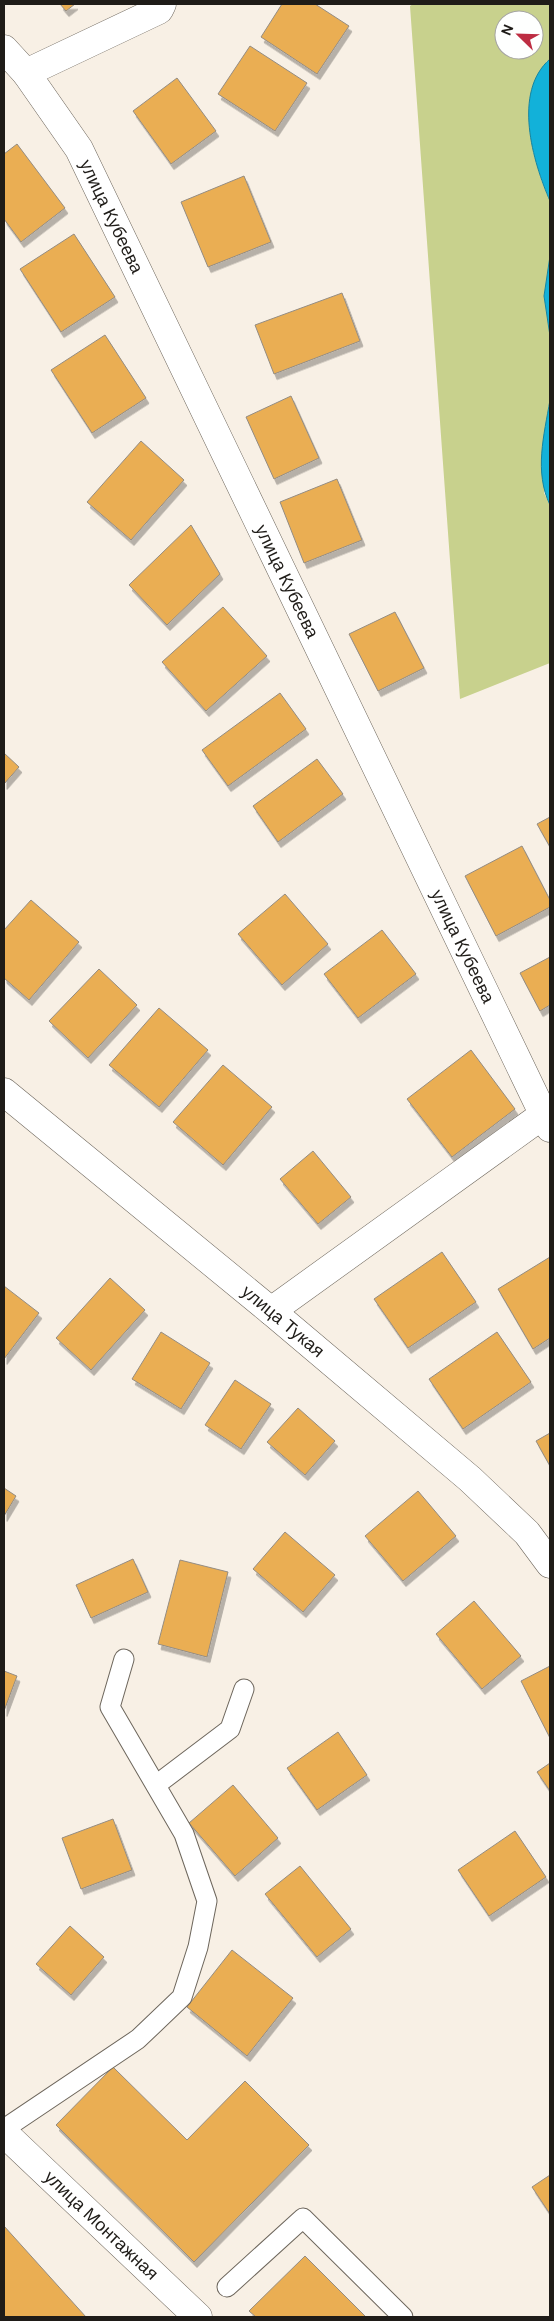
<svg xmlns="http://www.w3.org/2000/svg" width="554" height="2321" font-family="'DM Sans',sans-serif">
<defs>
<filter id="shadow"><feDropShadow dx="3" dy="5.5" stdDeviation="0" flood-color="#0004"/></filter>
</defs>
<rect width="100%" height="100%" fill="#f8f0e5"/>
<path fill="#c8d18d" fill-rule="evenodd" d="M 413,4 L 550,4 L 550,59 L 546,62 L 533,151 L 542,182 L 550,201 L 550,256 L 544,296 L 550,336 L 550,400 L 544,434 L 544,493 L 550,505 L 550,663 L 460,699 L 410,6 ZM 504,20 L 534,20 L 534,50 L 504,50 Z"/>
<g fill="#12b1d9" stroke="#16849f">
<path d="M 550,59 L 550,201 C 533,162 512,92 550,59 Z"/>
<polygon points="550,256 550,336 544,296"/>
<path d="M 550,400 L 550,505 C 534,472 544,435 550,400 Z"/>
</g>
<g fill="#eaae53" stroke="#948c82" filter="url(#shadow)">
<polygon points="60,4 75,4 66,11"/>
<polygon points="282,4 315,4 349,26 317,74 261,37"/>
<polygon points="250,46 307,83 275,131 218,94"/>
<polygon points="177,78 216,131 171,164 133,111"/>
<polygon points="17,144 65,208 21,242 4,219 4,154"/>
<polygon points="244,176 271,242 208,267 181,202"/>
<polygon points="74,234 115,297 61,332 20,269"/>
<polygon points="342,293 360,341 274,374 255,325"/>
<polygon points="105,335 146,398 92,433 51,370"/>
<polygon points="291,396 319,458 274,479 246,417"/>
<polygon points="141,441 184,480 131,540 87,502"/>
<polygon points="337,479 362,540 304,563 280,502"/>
<polygon points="191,525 220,574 167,625 129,585"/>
<polygon points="223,607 267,656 206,711 162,662"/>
<polygon points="395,612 424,668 378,691 349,634"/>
<polygon points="280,693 306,729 228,786 202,750"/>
<polygon points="4,753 19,767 4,784"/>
<polygon points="317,759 343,794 278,842 253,806"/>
<polygon points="550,817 550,847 537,824"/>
<polygon points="522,846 550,900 550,907 496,936 465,876"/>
<polygon points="285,894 328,944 282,985 238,934"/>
<polygon points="31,900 79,942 29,1000 4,978 4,930"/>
<polygon points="382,930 416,974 358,1018 324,974"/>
<polygon points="550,957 550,1005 540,1011 520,973"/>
<polygon points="99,969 137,1005 88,1058 49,1021"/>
<polygon points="159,1008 208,1050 159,1107 109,1065"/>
<polygon points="471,1050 515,1109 452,1157 407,1099"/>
<polygon points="223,1065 272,1107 223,1165 173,1122"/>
<polygon points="313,1151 351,1197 318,1224 280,1179"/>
<polygon points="442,1252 476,1302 408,1348 374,1299"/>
<polygon points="550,1257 550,1338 533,1349 498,1289"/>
<polygon points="110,1278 145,1310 91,1370 56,1338"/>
<polygon points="4,1286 39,1313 4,1359"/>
<polygon points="161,1332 210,1363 181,1409 132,1379"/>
<polygon points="497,1332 531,1382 463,1429 429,1379"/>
<polygon points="235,1380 271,1404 241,1449 205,1425"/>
<polygon points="298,1408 335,1441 305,1475 267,1442"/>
<polygon points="550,1433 550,1466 536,1441"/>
<polygon points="4,1488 16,1496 4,1516"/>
<polygon points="418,1491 456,1536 403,1581 365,1536"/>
<polygon points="285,1532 335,1575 303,1612 253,1569"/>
<polygon points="133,1559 148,1592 91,1618 76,1585"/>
<polygon points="180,1560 228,1572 207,1657 158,1644"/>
<polygon points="474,1601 521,1656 482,1689 436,1634"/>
<polygon points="550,1666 550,1738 521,1681"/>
<polygon points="4,1671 17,1676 4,1711"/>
<polygon points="338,1732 367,1775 317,1810 287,1768"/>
<polygon points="550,1763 550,1791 537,1772"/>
<polygon points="233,1785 278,1838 235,1876 189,1823"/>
<polygon points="113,1819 132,1870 81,1889 62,1838"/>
<polygon points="515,1831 546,1877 489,1916 458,1870"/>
<polygon points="300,1866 351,1929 317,1957 265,1894"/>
<polygon points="70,1926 104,1957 71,1995 36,1964"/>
<polygon points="232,1950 293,1998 247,2056 187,2007"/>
<polygon points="113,2067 187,2140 245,2081 309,2145 194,2262 56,2125"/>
<polygon points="550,2175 550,2214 532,2187"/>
<polygon points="4,2226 86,2317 4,2317"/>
<polygon points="305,2256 366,2317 256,2317 249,2311"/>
</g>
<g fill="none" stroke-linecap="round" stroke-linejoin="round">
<defs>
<g id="service">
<polyline points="156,1785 230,1729 244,1689"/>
<polyline points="4,2129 138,2039 182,1997 198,1947 207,1901 184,1834 110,1707 124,1659"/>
<polyline points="227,2287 303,2218 403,2317"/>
</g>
<g id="minor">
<path id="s1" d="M 4,49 L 26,73 L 79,149 L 550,1128"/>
<polyline points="26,73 159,10 162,4"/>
<path id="s2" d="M 4,1092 L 271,1311 L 470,1479 L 527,1533 L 550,1564"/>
<polyline points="271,1311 543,1115"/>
<path id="s3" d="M 4,2133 L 198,2317"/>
</g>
</defs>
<use href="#service" stroke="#6d665c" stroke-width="21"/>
<use href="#minor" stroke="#6d665c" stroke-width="29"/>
<use href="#service" stroke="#fff" stroke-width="19"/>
<use href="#minor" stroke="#fff" stroke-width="28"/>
</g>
<g text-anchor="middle" stroke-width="4.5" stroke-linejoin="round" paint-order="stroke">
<g font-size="18" fill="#1f1c18" stroke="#fefffe">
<text dy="6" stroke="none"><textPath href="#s1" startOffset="200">улица Кубеева</textPath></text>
<text dy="6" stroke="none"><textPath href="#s1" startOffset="605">улица Кубеева</textPath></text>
<text dy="6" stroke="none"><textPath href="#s1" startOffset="1010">улица Кубеева</textPath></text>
<text dy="6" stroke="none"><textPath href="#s2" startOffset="361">улица Тукая</textPath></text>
<text dy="6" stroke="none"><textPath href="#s3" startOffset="134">улица Монтажная</textPath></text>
</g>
</g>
<rect width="554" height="2321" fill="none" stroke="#1f1c18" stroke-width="10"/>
<g transform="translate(519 35) rotate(293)"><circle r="24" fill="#fefffe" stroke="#a5a4a2"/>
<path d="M0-4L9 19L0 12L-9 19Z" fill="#bd2d42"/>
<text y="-8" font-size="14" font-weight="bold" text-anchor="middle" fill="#1f1c18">N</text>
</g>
</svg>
